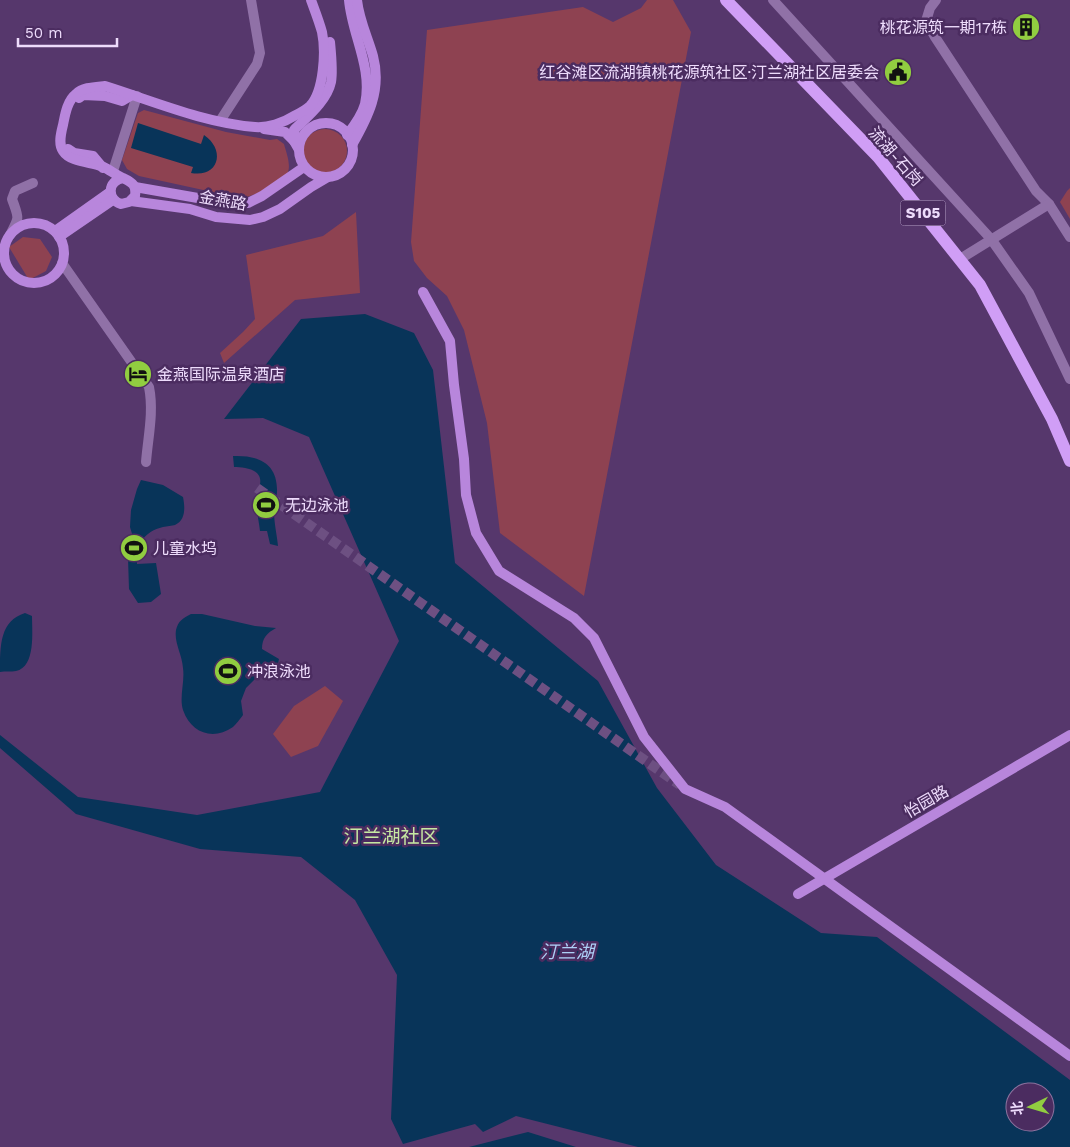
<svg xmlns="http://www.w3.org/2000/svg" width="1070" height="1147" font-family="'Work Sans','Noto Sans SC',sans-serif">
<rect width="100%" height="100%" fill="#56376c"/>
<g fill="#8e4251">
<polygon points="647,0 673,0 691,32 584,596 500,533 487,423 464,330 447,296 427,278 414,261 411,242 427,30 583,7 613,22 641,8"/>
<path d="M 144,110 L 226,132 L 270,140 L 277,139 L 284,144 C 286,152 291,164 288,172 C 285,183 252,197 240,198 L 139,176 L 127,169 L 122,160 L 138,113 Z"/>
<circle cx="325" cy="151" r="22"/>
<polygon points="1070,188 1070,219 1060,202 1067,191"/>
<polygon points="356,212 360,293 295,300 224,363 220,353 243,332 255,319 246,255 323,236"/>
<polygon points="23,237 40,239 52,257 46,271 29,280 9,247"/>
<polygon points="325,686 343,701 318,746 291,757 273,734 294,706"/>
</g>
<g fill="#083459" fill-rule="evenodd">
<path d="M 138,123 L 201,144 L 204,135 C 226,150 219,178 191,173 L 193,167 L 131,148 Z"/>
<path d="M 365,314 L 414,333 L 433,370 L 455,563 L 598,681 L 657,788 L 716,865 L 821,933 L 877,937 L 1070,1080 L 1070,1147 L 638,1147 L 516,1116 L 483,1132 L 475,1124 L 403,1144 L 391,1119 L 397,975 L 355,900 L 301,857 L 200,849 L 76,814 L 0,748 L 0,735 L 78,797 L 197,815 L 320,792 L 399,641 L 309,437 L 263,418 L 224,419 L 301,319 ZM 1015,1092 L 1045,1092 L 1045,1122 L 1015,1122 Z"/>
<path d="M 233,456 C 258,455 278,463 277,492 C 277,498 274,505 274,511 C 274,523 277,535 278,546 L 270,544 L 267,531 L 260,531 C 259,521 256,510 256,499 C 256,494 259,489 260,484 C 263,469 244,467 234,467 Z"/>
<path d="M 141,480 L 163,485 L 183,497 C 185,507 186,520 175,525 C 172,526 167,526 163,527 C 143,532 136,545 137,564 L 156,563 L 161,594 L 151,602 L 138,603 L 129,589 L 128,558 L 133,537 L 130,527 L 131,510 L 137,489 Z"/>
<path d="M 25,613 L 32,616 C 32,631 36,667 16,671 C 11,672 5,671 0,672 C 0,645 0,621 25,613 Z"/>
<path d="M 191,614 L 202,614 L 255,626 L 276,628 C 267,633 262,638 262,649 L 279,659 L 277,668 L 268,674 L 257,677 L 246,688 L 241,701 L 243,715 C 240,719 236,724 233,727 C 213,741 191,733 183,710 C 179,697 185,682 183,668 C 182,654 174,643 176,630 C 178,621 183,618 191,614 Z"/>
<polygon points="528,1132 576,1147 469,1147"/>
</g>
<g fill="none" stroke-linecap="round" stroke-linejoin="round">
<polyline stroke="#6d5082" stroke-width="10" stroke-dasharray="10 5" stroke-linecap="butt" points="257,488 680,785"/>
<g stroke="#9071a7" stroke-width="10">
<polyline points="773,0 991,239 1029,293 1070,379"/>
<polyline points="936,0 930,8 926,21 935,37 1036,191 1049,204 1070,237"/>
<polyline points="220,121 257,64 260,53 251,0"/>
<polyline points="113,171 137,96"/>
<path d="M 10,235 C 20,216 19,219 12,199 L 15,191 L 33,183"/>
<polyline points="960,259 1049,204"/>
<path d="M 62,263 L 149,387 C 154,412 148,437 146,462"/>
</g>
<g stroke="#b886dc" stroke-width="10">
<polyline points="79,98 83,95 105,96 122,101 132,95"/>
<circle cx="326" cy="150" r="27"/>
<polyline points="264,129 285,132 294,141"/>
<path d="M 347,135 C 354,126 362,115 365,104 C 373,68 352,35 349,0"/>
<path d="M 352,145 C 368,117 382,90 373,56 C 368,38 359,20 357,0"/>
<path d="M 298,148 L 294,141 L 294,130 C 307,117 327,101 331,82 C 333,71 331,53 330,42"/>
<polyline points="68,149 74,153 93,156 103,168"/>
<path d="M 123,178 C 107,181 107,199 121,204 L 129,202 L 135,196 C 137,183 130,182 121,177 C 114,174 109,169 101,166 C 90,162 70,162 63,151 C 58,144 61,133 63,125 C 65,115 67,101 76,94 C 83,87 95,87 105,86 C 153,101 204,123 255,127 C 268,128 283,123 294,116 C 300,113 306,110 310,106 C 324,91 326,51 322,32 C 319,21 315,11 311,0"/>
<polyline points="135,187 232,204 248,203 262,196 304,167"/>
<polyline points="131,201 190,209 216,217 250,220 263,217 280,209 311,187 328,177"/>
<circle cx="34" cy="253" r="30"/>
<polyline points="55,231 110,192"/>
<polyline points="59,237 113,200"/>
<polyline points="423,292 450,341 454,385 464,459 466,495 476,533 499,571 574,618 594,638 644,737 685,789 725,807 1070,1056"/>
<polyline points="798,894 1070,735"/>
</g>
<polyline stroke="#d09ef6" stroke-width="12" points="726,0 878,157 980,285 1052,419 1070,461"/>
</g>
<defs>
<symbol id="building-disc" viewBox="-11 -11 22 22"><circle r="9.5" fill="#91cd40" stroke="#4b2c60"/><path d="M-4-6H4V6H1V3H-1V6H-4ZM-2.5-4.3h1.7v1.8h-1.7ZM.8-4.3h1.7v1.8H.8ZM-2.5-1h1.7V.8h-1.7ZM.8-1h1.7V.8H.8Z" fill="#111"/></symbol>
<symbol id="civic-disc" viewBox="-11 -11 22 22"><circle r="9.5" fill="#91cd40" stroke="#4b2c60"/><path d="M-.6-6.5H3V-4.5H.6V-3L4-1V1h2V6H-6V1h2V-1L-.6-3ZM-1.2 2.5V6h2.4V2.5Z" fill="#111"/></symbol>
<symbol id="hotel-disc" viewBox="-11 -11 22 22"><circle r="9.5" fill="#91cd40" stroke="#4b2c60"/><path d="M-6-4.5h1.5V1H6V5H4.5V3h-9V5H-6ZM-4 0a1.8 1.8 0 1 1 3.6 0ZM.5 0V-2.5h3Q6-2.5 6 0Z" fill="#111"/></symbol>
<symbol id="stadium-disc" viewBox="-11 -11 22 22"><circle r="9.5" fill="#91cd40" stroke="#4b2c60"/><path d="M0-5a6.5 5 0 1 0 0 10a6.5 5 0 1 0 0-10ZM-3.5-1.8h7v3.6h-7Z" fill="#111"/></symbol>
</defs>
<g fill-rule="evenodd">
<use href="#building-disc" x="1010" y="11" width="32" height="32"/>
<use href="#civic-disc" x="882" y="56" width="32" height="32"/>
<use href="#hotel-disc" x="122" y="358" width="32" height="32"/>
<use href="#stadium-disc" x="250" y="489" width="32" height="32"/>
<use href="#stadium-disc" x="118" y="532" width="32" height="32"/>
<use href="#stadium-disc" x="212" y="655" width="32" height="32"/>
</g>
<g text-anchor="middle" stroke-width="5" stroke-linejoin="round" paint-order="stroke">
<rect fill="#4b2c60" stroke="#bda7cd" stroke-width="1" x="900.5" y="200.5" width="45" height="25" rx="4"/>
<g font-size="15" font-weight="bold" fill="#eedcfc">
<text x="923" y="218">S105</text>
</g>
<g font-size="16" fill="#eedcfc" stroke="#4b2c60" text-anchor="start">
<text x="1007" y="33" text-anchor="end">桃花源筑一期17栋</text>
<text x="879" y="78" text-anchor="end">红谷滩区流湖镇桃花源筑社区·汀兰湖社区居委会</text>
<text x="157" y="380">金燕国际温泉酒店</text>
<text x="285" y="511">无边泳池</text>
<text x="153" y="554">儿童水坞</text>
<text x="247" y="677">冲浪泳池</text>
</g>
<g font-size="16" fill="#eedcfc" stroke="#4b2c60">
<text transform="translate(896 156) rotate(49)" y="6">流湖-石岗</text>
<text transform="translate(223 200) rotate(10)" y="6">金燕路</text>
<text transform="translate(926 801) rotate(-30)" y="6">怡园路</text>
</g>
<g font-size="18" font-style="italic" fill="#add1f7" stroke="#4b2c60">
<text x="567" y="958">汀兰湖</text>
</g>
<g font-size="19" fill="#c6e9a2" stroke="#4b2c60">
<text x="391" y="843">汀兰湖社区</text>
</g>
</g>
<g transform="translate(1030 1107) rotate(265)"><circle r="24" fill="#4b2c60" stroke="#8c729e"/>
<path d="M0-4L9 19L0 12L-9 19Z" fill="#91cd40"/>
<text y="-8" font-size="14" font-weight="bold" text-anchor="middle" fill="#eedcfc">北</text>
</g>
<path d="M18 38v8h99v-8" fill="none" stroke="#eedcfc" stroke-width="2.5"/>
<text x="25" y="38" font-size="15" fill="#eedcfc" stroke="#4b2c60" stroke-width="4" paint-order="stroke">50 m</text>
</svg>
